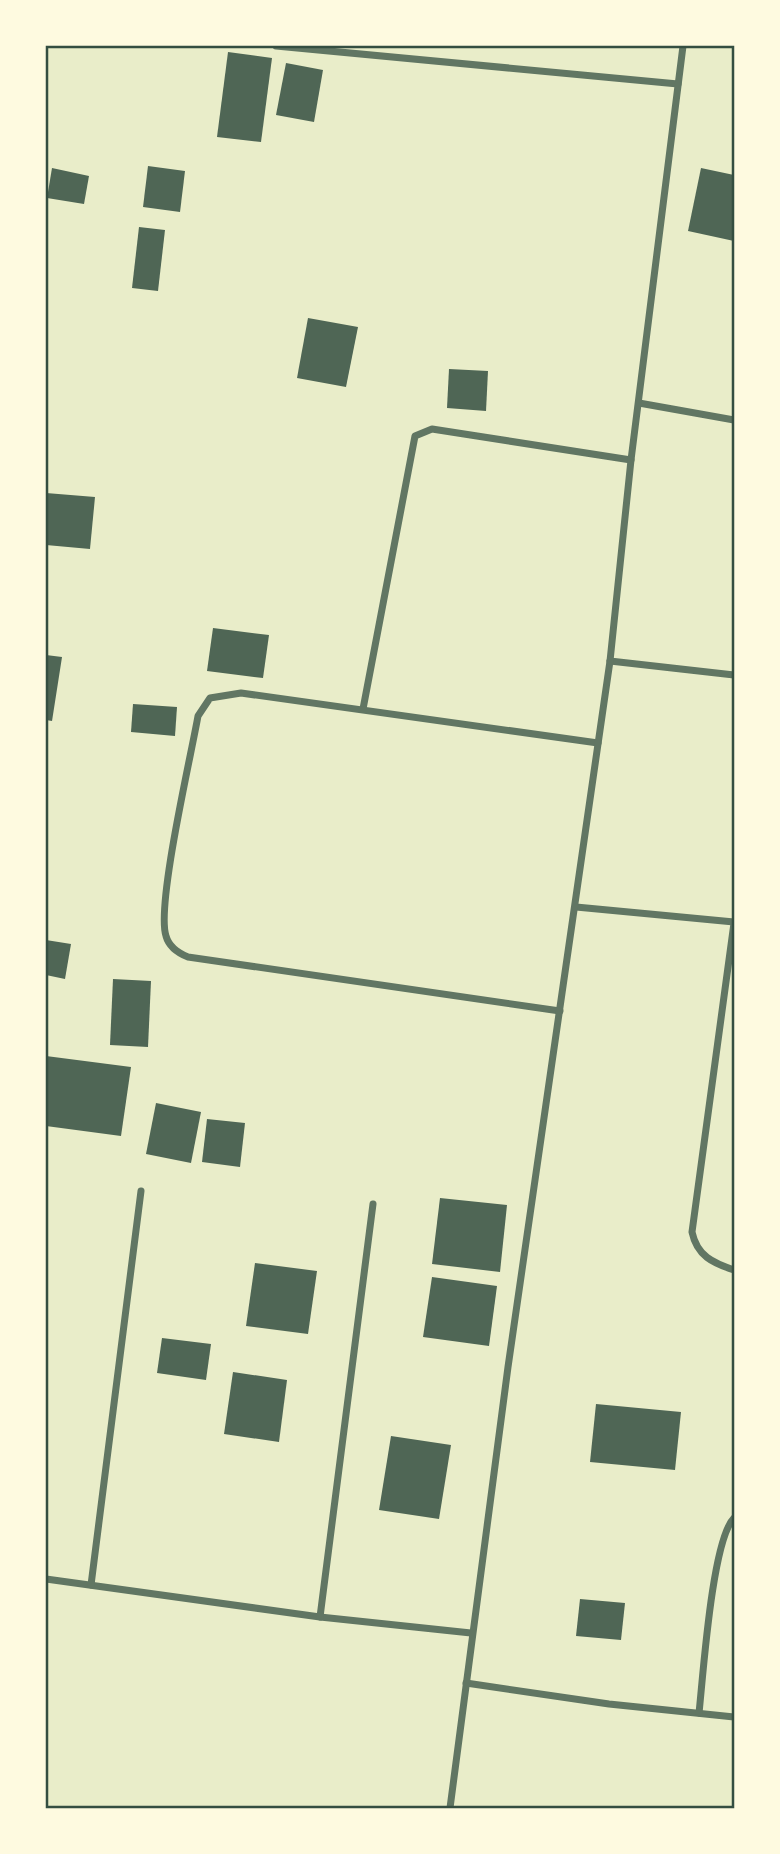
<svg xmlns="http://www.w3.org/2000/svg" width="780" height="1854" font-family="'PT Sans',sans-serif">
<rect width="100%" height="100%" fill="#e9edc9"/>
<g fill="#4f6655">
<polygon points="228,52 272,58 261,142 217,137"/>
<polygon points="286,63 323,70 314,122 276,115"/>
<polygon points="148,166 185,171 180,212 143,207"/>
<polygon points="52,168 89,176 84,204 47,198"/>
<polygon points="701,168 734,175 734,241 688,231"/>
<polygon points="139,227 165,230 158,291 132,288"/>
<polygon points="308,318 358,327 346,387 297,378"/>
<polygon points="449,369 488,371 486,411 447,408"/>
<polygon points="46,493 95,497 90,549 46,545"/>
<polygon points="213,628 269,635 263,678 207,671"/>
<polygon points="46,655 62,657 52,721 46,720"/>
<polygon points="133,704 177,707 175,736 131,732"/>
<polygon points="46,940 71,944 65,979 46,975"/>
<polygon points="113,979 151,981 148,1047 110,1045"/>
<polygon points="46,1056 131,1067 121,1136 46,1126"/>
<polygon points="156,1103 201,1112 191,1163 146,1154"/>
<polygon points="207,1119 245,1123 240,1167 202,1162"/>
<polygon points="440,1198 507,1205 500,1272 432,1264"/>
<polygon points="255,1263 317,1271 308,1334 246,1326"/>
<polygon points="432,1277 497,1286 489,1346 423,1337"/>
<polygon points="162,1338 211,1344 206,1380 157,1373"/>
<polygon points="233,1372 287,1380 279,1442 224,1434"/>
<polygon points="596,1404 681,1412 675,1470 590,1462"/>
<polygon points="391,1436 451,1445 439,1519 379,1510"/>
<polygon points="580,1599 625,1603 621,1640 576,1636"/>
</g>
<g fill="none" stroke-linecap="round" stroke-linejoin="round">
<g stroke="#617663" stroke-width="7">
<polyline points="276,46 678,84"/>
<polyline points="639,403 734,420"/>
<polyline points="610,661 734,675"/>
<polyline points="363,709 415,436 432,429 631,460"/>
<polyline points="576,907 734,922"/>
<path d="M 734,923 L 692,1232 C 697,1256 713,1263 734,1270"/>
<path d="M 560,1011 L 188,957 C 178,953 169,947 166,936 C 156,906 191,756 198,716 L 210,698 L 241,693 L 598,743"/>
<polyline points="46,1579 320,1617 471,1633"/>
<polyline points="91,1585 141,1191"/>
<polyline points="320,1617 373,1204"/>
<polyline points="466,1683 609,1704 734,1717"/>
<path d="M 699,1713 C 703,1677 712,1540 734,1518"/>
<polyline points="450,1808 508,1367 610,661 631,460 683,46"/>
</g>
</g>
<rect width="780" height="1854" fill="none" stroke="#fefae0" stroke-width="94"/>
<rect x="47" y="47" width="686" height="1760" fill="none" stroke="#344e41" stroke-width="2.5"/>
</svg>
